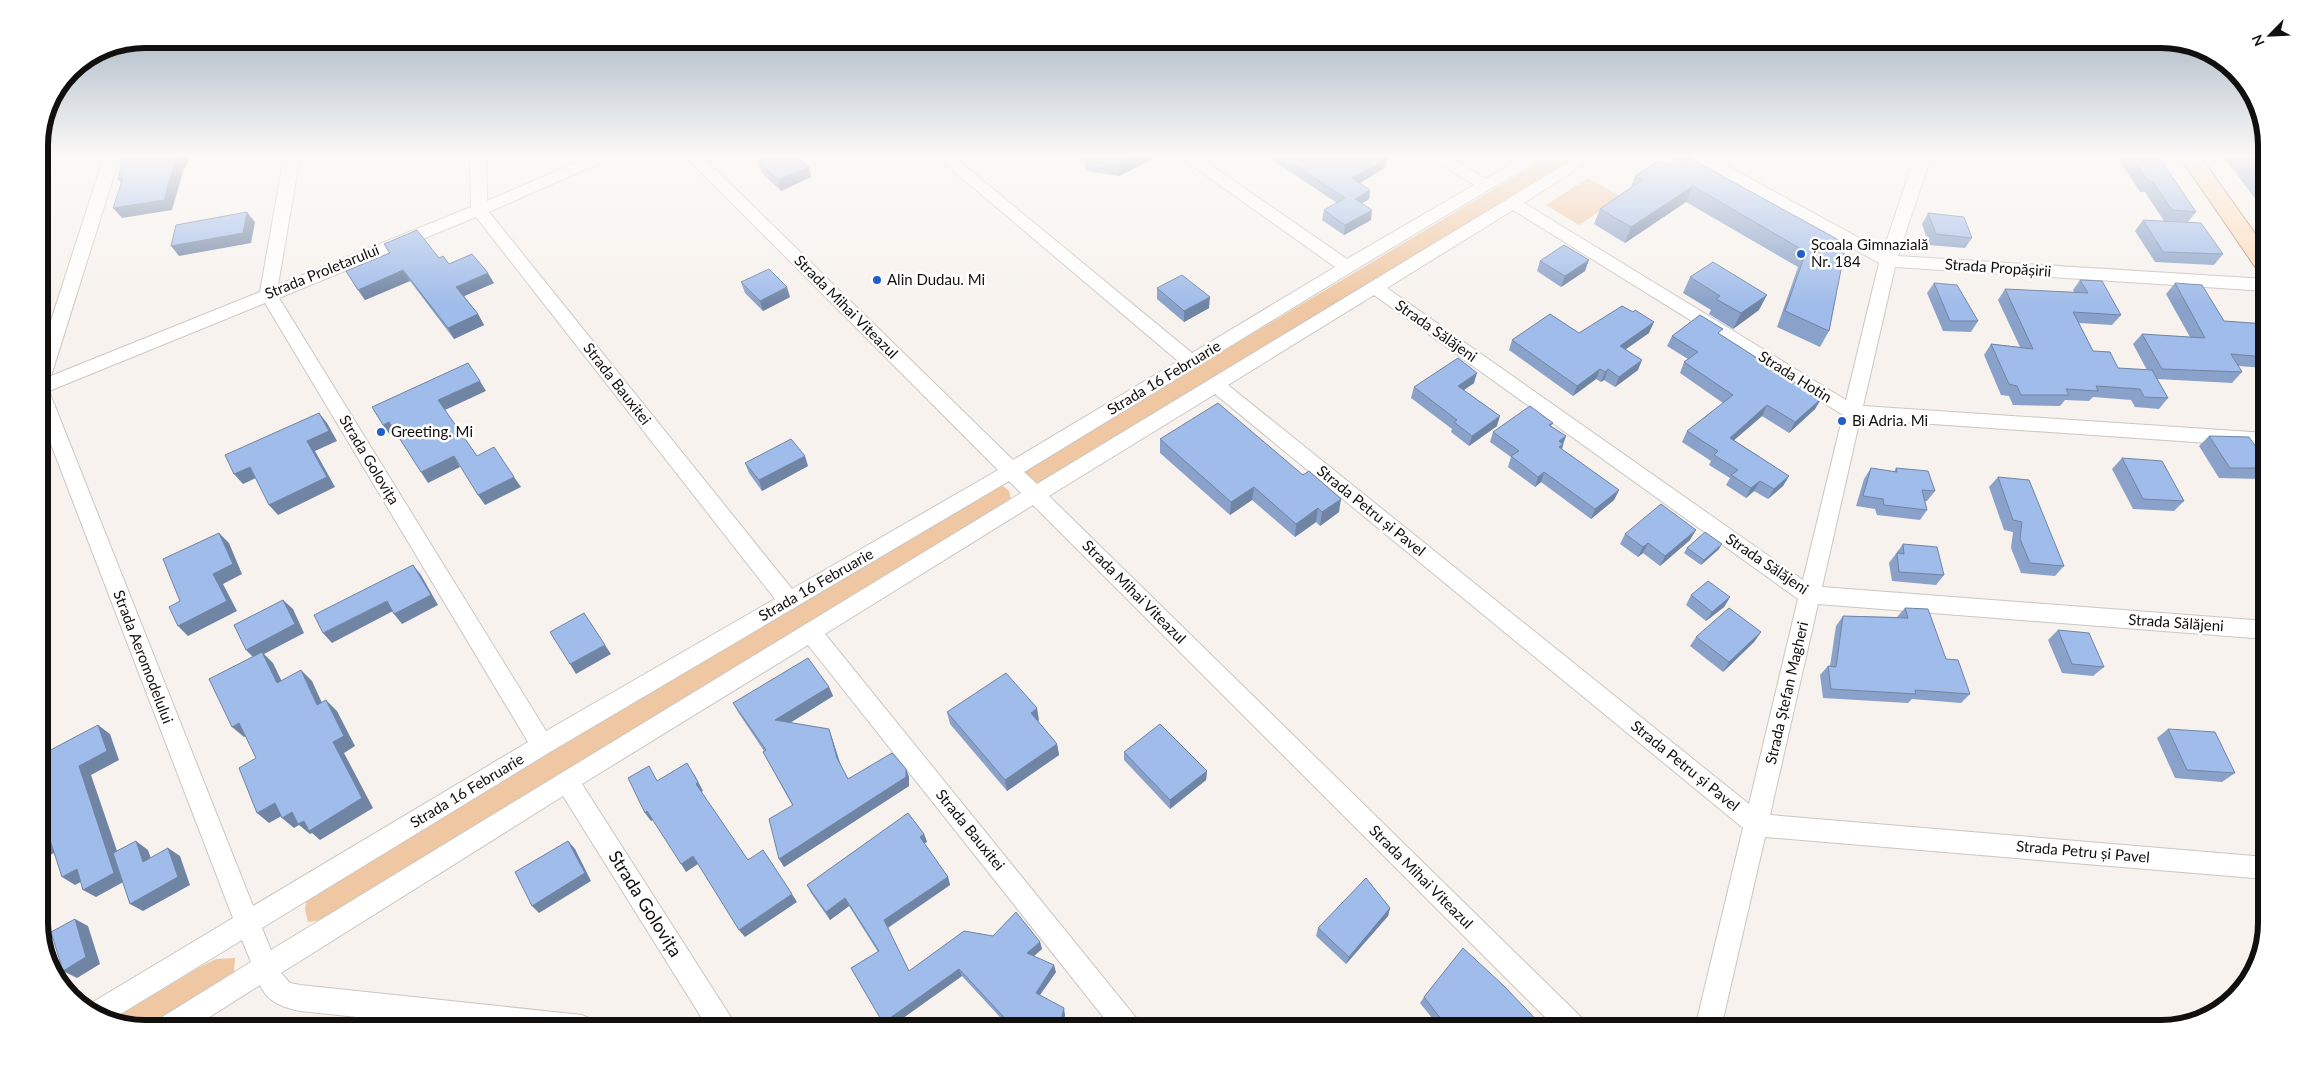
<svg xmlns="http://www.w3.org/2000/svg" width="2305" height="1067" font-family="Lato,sans-serif">
<rect width="100%" height="100%" fill="#f7f2ee"/>
<g fill="#efc7a2">
<polygon points="1549,156 1584,156 1051,481 1040,486 1015,476"/>
<polygon points="1588,178 1621,197 1579,225 1546,205"/>
<polygon points="1003,486 1009,491 1011,499 1002,506 862,589 329,919 308,922 305,909 307,898 987,490"/>
<polygon points="235,958 234,972 220,987 152,1028 110,1021 200,967 216,959"/>
</g>
<g fill="none" stroke-linecap="round" stroke-linejoin="round">
<defs>
<path id="minor" d="M 104,156 L 120,156 L 51,376 L 260,292 L 284,156 L 300,156 L 278,285 L 471,207 L 470,156 L 486,156 L 487,201 L 591,156 L 612,156 L 609,159 L 489,212 L 792,589 L 998,470 L 685,156 L 702,156 L 1013,460 L 1178,361 L 936,156 L 953,156 L 1192,353 L 1335,267 L 1183,159 L 1180,156 L 1198,156 L 1347,259 L 1474,185 L 1433,159 L 1430,156 L 1448,156 L 1486,179 L 1524,156 L 1543,156 L 1540,159 L 1353,271 L 1024,472 L 1037,484 L 1579,156 L 1597,156 L 1524,203 L 1846,400 L 1879,263 L 1693,159 L 1690,156 L 1709,156 L 1883,251 L 1915,156 L 1931,156 L 1898,256 L 2266,279 L 2266,291 L 1895,267 L 1863,406 L 2266,433 L 2266,447 L 1860,419 L 1822,587 L 2266,621 L 2266,639 L 1818,604 L 1770,815 L 2266,857 L 2266,879 L 1765,837 L 1721,1028 L 1695,1028 L 1743,828 L 1215,394 L 1049,496 L 1583,1019 L 1587,1028 L 1556,1028 L 1033,505 L 825,634 L 1137,1019 L 1141,1028 L 1112,1028 L 808,645 L 582,784 L 732,1019 L 736,1028 L 708,1028 L 563,796 L 281,973 L 290,983 L 300,985 L 582,1015 L 591,1019 L 595,1028 L 462,1028 L 300,1011 C 283,1007 268,1003 260,985 L 192,1028 L 155,1028 L 159,1019 L 251,962 L 242,940 L 109,1021 L 104,1020 L 88,1005 L 233,918 L 39,413 L 39,358 ZM 1513,210 L 1843,415 L 1803,580 L 1387,288 ZM 476,217 L 775,599 L 546,731 L 279,298 ZM 1374,295 L 1798,599 L 1749,804 L 1228,385 ZM 265,303 L 528,742 L 253,906 L 49,391 ZM 1009,481 L 1021,493 L 271,950 L 262,928 L 550,752 Z"/>
<polygon id="primary" points="2179,156 2200,156 2266,249 2266,274 2258,271"/>
</defs>
<use href="#minor" stroke="#cac6c2" stroke-width="2"/>
<use href="#primary" stroke="#a98563" stroke-width="2"/>
<use href="#minor" fill="#fff" fill-rule="evenodd"/>
<use href="#primary" fill="#fddcbc" fill-rule="evenodd"/>
</g>
<g fill="#8aa2c9">
<polygon points="1095,156 1151,156 1151,160 1119,176 1086,171 1085,160"/>
<polygon points="1272,156 1389,156 1386,158 1385,168 1360,183 1370,190 1369,199 1362,203 1371,220 1344,235 1322,220 1324,210 1337,203 1271,159"/>
<polygon points="2124,156 2158,156 2196,212 2188,222 2164,221 2145,192 2140,192 2120,161"/>
<polygon points="2223,156 2266,156 2266,209 2257,201"/>
<polygon points="1658,161 1846,244 1829,331 1820,347 1777,327 1798,267 1686,202 1625,243 1594,224 1600,209 1631,187 1635,176"/>
<polygon points="759,162 811,177 781,191 762,173"/>
<polygon points="1928,213 1972,238 1965,248 1929,245 1922,224"/>
<polygon points="2143,220 2223,254 2214,265 2155,262 2135,231"/>
<polygon points="384,244 439,258 449,264 494,283 464,296 478,314 484,325 454,339 410,281 365,300 346,271 389,253"/>
<polygon points="1540,261 1585,271 1561,287 1537,271"/>
<polygon points="1690,277 1759,310 1733,329 1709,314 1711,310 1683,293"/>
<polygon points="2080,280 2121,315 2112,325 2079,323 2093,351 2118,368 2147,370 2133,344 2142,334 2190,337 2166,294 2175,283 2224,321 2266,324 2266,368 2238,366 2242,372 2232,383 2157,379 2168,398 2159,409 2135,407 2131,400 2093,397 2089,401 2065,400 2060,406 2013,405 2009,396 2001,395 1984,355 1991,344 2020,347 1998,300 2005,289 2074,292 2073,290"/>
<polygon points="741,282 790,297 763,311 745,293"/>
<polygon points="1934,283 1978,321 1971,332 1943,331 1927,293"/>
<polygon points="1157,288 1209,308 1184,322 1157,299"/>
<polygon points="1579,333 1649,333 1626,349 1638,370 1615,387 1604,380 1601,382 1596,379 1573,396 1509,350 1512,340"/>
<polygon points="1721,335 1821,399 1815,409 1789,433 1762,416 1734,440 1789,476 1783,486 1768,499 1754,491 1746,498 1726,485 1730,478 1709,465 1711,461 1682,442 1687,431 1723,403 1680,373 1684,362 1688,359 1667,346 1672,336"/>
<polygon points="1474,383 1464,390 1497,426 1469,446 1451,432 1452,429 1411,398 1414,387"/>
<polygon points="1553,423 1551,426 1566,436 1562,449 1619,490 1614,500 1591,519 1541,482 1535,487 1508,467 1511,457 1490,442 1493,432"/>
<polygon points="2209,436 2266,461 2266,473 2260,479 2219,478 2199,446"/>
<polygon points="1160,439 1303,475 1339,512 1320,526 1316,522 1295,537 1252,500 1230,515 1160,453"/>
<polygon points="2122,458 2184,501 2174,511 2133,509 2112,469"/>
<polygon points="745,463 808,466 762,491 749,473"/>
<polygon points="1871,468 1894,472 1896,468 1935,491 1927,501 1925,501 1927,510 1920,520 1877,515 1875,509 1856,506 1864,479"/>
<polygon points="1998,477 2064,566 2055,576 2021,573 2011,548 2013,532 2004,530 1989,487"/>
<polygon points="1625,534 1690,540 1660,566 1643,553 1638,557 1620,544"/>
<polygon points="1903,544 1944,575 1936,585 1892,581 1889,563"/>
<polygon points="1687,548 1719,549 1701,565 1684,553"/>
<polygon points="1691,595 1730,597 1724,607 1706,621 1686,605"/>
<polygon points="1905,608 1946,659 1970,694 1961,703 1912,699 1908,703 1823,698 1820,675 1828,666 1830,666 1836,626 1843,616 1897,617"/>
<polygon points="2058,630 2104,667 2093,676 2062,673 2048,640"/>
<polygon points="1761,632 1754,642 1723,672 1690,646 1696,637"/>
<polygon points="829,687 833,696 790,723 829,729 832,738 840,763 848,779 906,769 909,777 909,786 784,867 792,805 768,761 763,752 764,751 738,712 733,703"/>
<polygon points="947,712 1039,720 1038,721 1057,744 1059,755 1007,791 950,724"/>
<polygon points="2168,729 2235,773 2222,782 2175,778 2157,738"/>
<polygon points="1124,752 1207,771 1206,780 1170,809 1124,760"/>
<polygon points="924,834 927,842 924,843 948,877 950,885 888,928 909,971 993,936 1040,942 1042,949 1034,956 1056,972 1040,995 1065,1015 1061,1028 1010,1028 962,976 889,1028 886,1028 851,968 878,952 849,906 830,920 811,893 807,885"/>
<polygon points="1390,908 1388,916 1346,964 1316,936 1318,928"/>
<polygon points="1424,997 1544,1028 1440,1028 1420,1003"/>
</g>
<g fill="#7084a4">
<polygon points="179,156 189,156 186,167 184,168 172,210 122,218 113,208"/>
<polygon points="1138,156 1151,156 1151,160 1119,176 1119,165"/>
<polygon points="1387,159 1385,168 1351,188 1352,178"/>
<polygon points="809,167 811,177 781,191 778,180"/>
<polygon points="123,178 126,189 118,179"/>
<polygon points="1693,186 1686,202 1625,243 1631,227"/>
<polygon points="1370,190 1369,199 1354,208 1355,199"/>
<polygon points="1372,210 1371,220 1344,235 1345,225"/>
<polygon points="247,212 255,222 251,243 179,256 171,246"/>
<polygon points="1589,260 1585,271 1561,287 1565,276"/>
<polygon points="403,270 410,281 365,300 358,290"/>
<polygon points="488,273 494,283 462,297 456,287"/>
<polygon points="787,287 790,297 763,311 760,301"/>
<polygon points="1767,295 1759,310 1733,329 1741,313"/>
<polygon points="1210,297 1209,308 1184,322 1184,311"/>
<polygon points="478,314 484,325 454,339 448,328"/>
<polygon points="1654,322 1649,333 1616,356 1620,346"/>
<polygon points="1642,360 1638,370 1615,387 1619,377"/>
<polygon points="1600,369 1596,379 1573,396 1577,386"/>
<polygon points="1608,369 1604,380 1601,382 1605,372"/>
<polygon points="1477,373 1474,383 1455,396 1458,386"/>
<polygon points="480,381 486,391 445,410 438,400"/>
<polygon points="1821,399 1815,409 1789,433 1795,422"/>
<polygon points="1767,405 1762,416 1725,448 1730,438"/>
<polygon points="319,413 327,423 337,441 315,451 335,487 278,515 269,505 307,441"/>
<polygon points="1500,416 1497,426 1469,446 1472,436"/>
<polygon points="389,422 396,432 390,435 383,425"/>
<polygon points="1566,436 1562,445 1563,444 1560,455 1559,441"/>
<polygon points="454,456 460,467 428,483 421,472"/>
<polygon points="805,456 808,466 762,491 759,480"/>
<polygon points="250,467 258,477 243,484 234,474"/>
<polygon points="1544,472 1541,482 1535,487 1538,477"/>
<polygon points="1789,476 1783,486 1768,499 1774,489"/>
<polygon points="514,477 521,487 485,505 478,495"/>
<polygon points="1760,481 1754,491 1746,498 1751,488"/>
<polygon points="1254,487 1252,500 1230,515 1231,502"/>
<polygon points="1619,490 1614,500 1591,519 1595,509"/>
<polygon points="1341,499 1339,512 1320,526 1322,512"/>
<polygon points="1318,508 1316,522 1295,537 1296,524"/>
<polygon points="1696,530 1690,540 1660,566 1665,556"/>
<polygon points="219,533 229,543 242,574 223,584 237,611 188,636 178,626 213,574"/>
<polygon points="1648,543 1643,553 1638,557 1643,547"/>
<polygon points="1722,544 1719,549 1701,565 1704,560"/>
<polygon points="413,565 421,575 438,605 402,624 394,614"/>
<polygon points="1730,597 1724,607 1706,621 1712,612"/>
<polygon points="283,600 293,609 304,633 264,654 273,663 288,694 277,683 255,659 246,650"/>
<polygon points="387,601 395,610 332,643 323,633"/>
<polygon points="1761,632 1754,642 1723,672 1729,662"/>
<polygon points="605,645 611,654 576,674 570,664"/>
<polygon points="301,670 312,681 328,716 317,705"/>
<polygon points="829,687 833,696 780,729 775,720"/>
<polygon points="326,700 337,711 355,746 344,753 373,808 320,840 312,833 310,834 299,825 294,828 282,818 292,812 304,821 333,742"/>
<polygon points="1037,708 1039,720 1033,724 1031,713"/>
<polygon points="239,723 251,733 244,737 232,727"/>
<polygon points="98,725 110,734 119,760 91,775 127,880 96,897 83,890 79,766"/>
<polygon points="829,729 832,738 841,766 837,758"/>
<polygon points="1057,744 1059,755 1007,791 1005,780"/>
<polygon points="906,769 909,777 909,786 784,867 779,859"/>
<polygon points="1207,771 1206,780 1170,809 1170,800"/>
<polygon points="693,772 703,791 701,792 696,784"/>
<polygon points="275,803 287,813 269,823 257,813"/>
<polygon points="647,811 653,820 651,821 645,813"/>
<polygon points="924,834 927,842 922,845 920,837"/>
<polygon points="50,840 63,848 43,859 39,857 39,846"/>
<polygon points="136,841 148,850 155,870 143,862"/>
<polygon points="568,841 575,849 591,881 539,913 532,906"/>
<polygon points="168,848 180,856 190,885 143,911 130,904"/>
<polygon points="693,856 698,864 686,872 681,864"/>
<polygon points="77,869 90,877 75,885 62,877"/>
<polygon points="948,877 950,885 887,928 884,920"/>
<polygon points="792,894 797,902 745,937 739,930"/>
<polygon points="845,898 849,906 830,920 826,912"/>
<polygon points="1390,908 1388,916 1346,964 1349,957"/>
<polygon points="75,919 88,926 100,964 77,978 63,971"/>
<polygon points="1040,942 1042,949 1029,960 1027,953"/>
<polygon points="1054,965 1056,972 1037,999 1036,993"/>
<polygon points="959,969 962,976 889,1028 886,1028 883,1023"/>
<polygon points="1064,1008 1065,1015 1061,1028 1059,1028"/>
<polygon points="362,1023 370,1028 360,1028"/>
</g>
<g fill="#a0bcea" stroke="#7084a4">
<polygon points="123,156 179,156 179,157 176,157 164,200 113,208 123,178 118,179"/>
<polygon points="774,156 796,156 809,167 778,180 759,162"/>
<polygon points="1095,156 1138,156 1119,165 1085,160"/>
<polygon points="1281,156 1383,156 1387,159 1352,178 1370,190 1355,199 1372,210 1345,225 1324,210 1345,198"/>
<polygon points="1682,156 1686,156 1846,244 1829,331 1785,311 1806,252 1693,186 1631,227 1600,209 1642,180 1635,176 1658,161 1668,165"/>
<polygon points="2131,156 2158,156 2196,212 2172,210 2153,182 2148,181"/>
<polygon points="2255,156 2266,156 2266,169"/>
<polygon points="247,212 243,233 171,246 176,225"/>
<polygon points="1928,213 1964,217 1972,238 1936,234"/>
<polygon points="2143,220 2201,223 2223,254 2163,252"/>
<polygon points="417,230 439,258 443,256 449,264 472,254 488,273 456,287 478,314 448,328 403,270 358,290 346,271 390,253 384,244"/>
<polygon points="1564,245 1589,260 1565,276 1540,261"/>
<polygon points="1713,262 1767,295 1741,313 1716,299 1720,296 1690,277"/>
<polygon points="769,269 787,287 760,301 741,282"/>
<polygon points="1182,275 1210,297 1184,311 1157,288"/>
<polygon points="2080,280 2102,281 2121,315 2073,312 2093,351 2110,352 2118,368 2152,370 2168,398 2144,397 2140,389 2096,386 2098,391 2066,389 2069,395 2021,395 2017,386 2009,384 1991,344 2033,349 2005,289 2088,293"/>
<polygon points="1934,283 1957,285 1978,321 1950,321"/>
<polygon points="2175,283 2202,285 2224,321 2266,324 2266,357 2231,354 2242,372 2162,369 2142,334 2205,338"/>
<polygon points="1622,306 1633,312 1635,310 1654,322 1620,346 1642,360 1619,377 1608,369 1605,372 1600,369 1577,386 1512,340 1550,314 1579,333"/>
<polygon points="1700,315 1723,329 1718,333 1821,399 1795,422 1767,405 1730,438 1789,476 1774,489 1760,481 1751,488 1731,475 1738,470 1714,455 1718,451 1687,431 1733,395 1684,362 1698,352 1672,336"/>
<polygon points="1458,358 1477,373 1458,386 1500,416 1472,436 1454,422 1457,420 1414,387"/>
<polygon points="468,363 480,381 438,400 477,456 494,447 514,477 478,495 454,456 421,472 389,422 383,425 372,407"/>
<polygon points="1218,403 1303,475 1309,471 1341,499 1322,512 1318,508 1296,524 1254,487 1231,502 1160,439"/>
<polygon points="1530,406 1553,423 1549,425 1566,436 1559,441 1563,444 1559,447 1619,490 1595,509 1544,472 1538,477 1511,456 1519,451 1493,432"/>
<polygon points="319,413 329,431 307,441 327,477 269,505 250,467 234,474 225,455"/>
<polygon points="2209,436 2249,437 2266,461 2266,468 2230,468"/>
<polygon points="791,439 805,456 759,480 745,463"/>
<polygon points="2122,458 2162,461 2184,501 2143,499"/>
<polygon points="1871,468 1897,472 1896,468 1928,471 1935,491 1922,490 1927,510 1884,505 1883,499 1863,496"/>
<polygon points="1998,477 2029,480 2064,566 2030,563 2020,539 2022,522 2013,520"/>
<polygon points="1661,504 1696,530 1665,556 1648,543 1643,547 1625,534"/>
<polygon points="1705,532 1722,544 1704,560 1687,548"/>
<polygon points="219,533 233,564 213,574 227,601 178,626 169,607 180,601 163,559"/>
<polygon points="1903,544 1937,547 1944,575 1899,572 1897,553 1904,554"/>
<polygon points="413,565 431,595 394,614 387,601 323,633 314,615"/>
<polygon points="1708,581 1730,597 1712,612 1691,595"/>
<polygon points="283,600 295,624 246,650 234,625"/>
<polygon points="1729,608 1761,632 1729,662 1696,637"/>
<polygon points="1905,608 1928,609 1946,659 1958,660 1970,694 1915,690 1916,694 1831,689 1828,666 1836,667 1843,616 1908,618"/>
<polygon points="584,613 605,645 570,664 550,632"/>
<polygon points="2058,630 2089,633 2104,667 2072,664"/>
<polygon points="262,652 277,683 301,670 317,705 326,700 344,736 333,742 362,798 309,831 304,821 298,824 292,812 282,818 275,803 257,813 239,768 256,758 239,723 232,727 209,679"/>
<polygon points="808,658 829,687 775,720 829,729 837,758 848,779 892,753 906,769 906,777 779,859 769,819 793,805 763,752 766,750 733,703"/>
<polygon points="1006,673 1037,708 1031,713 1057,744 1005,780 947,712"/>
<polygon points="1160,724 1207,771 1170,800 1124,752"/>
<polygon points="98,725 107,751 79,766 114,873 83,890 77,869 62,877 50,840 39,846 39,756"/>
<polygon points="2168,729 2215,732 2235,773 2187,770"/>
<polygon points="687,763 698,782 696,784 748,860 763,850 792,894 739,930 693,856 681,864 647,811 645,813 628,778 649,766 657,781"/>
<polygon points="908,813 924,834 920,837 948,877 884,920 909,971 964,931 993,936 1016,912 1040,942 1027,953 1054,965 1036,993 1064,1008 1059,1028 1014,1028 959,969 883,1023 851,968 879,951 845,898 826,912 807,885"/>
<polygon points="136,841 143,862 168,848 178,877 130,904 113,853"/>
<polygon points="568,841 585,873 532,906 515,872"/>
<polygon points="1366,878 1390,908 1349,957 1318,928"/>
<polygon points="75,919 86,957 63,971 51,932"/>
<polygon points="1463,948 1504,986 1544,1028 1448,1028 1424,997"/>
<polygon points="362,1023 360,1028 325,1028 326,1027"/>
</g>
<linearGradient id="sky" x2="0" y2="1"><stop stop-color="#9eaebe"/><stop offset="0.51" stop-color="#fbf9f7"/><stop offset="1" stop-color="#fbf9f7" stop-opacity="0"/></linearGradient>
<rect width="2305" height="305" fill="url(#sky)"/>
<g fill="#1e5fcb" stroke="#fff" stroke-width="2">
<circle cx="1801" cy="254" r="5"/>
<circle cx="877" cy="280" r="5"/>
<circle cx="1842" cy="421" r="5"/>
<circle cx="381" cy="432" r="5"/>
</g>
<g text-anchor="middle" stroke-width="5" stroke-linejoin="round" paint-order="stroke">
<g font-size="15" fill="#12100f" stroke="#fff" text-anchor="start">
<text x="1811" y="250">Școala Gimnazială<tspan x="1811" dy="17">Nr. 184</tspan></text>
<text x="887" y="285">Alin Dudau. Mi</text>
<text x="1852" y="426">Bi Adria. Mi</text>
<text x="391" y="437">Greeting. Mi</text>
</g>
<g font-size="15" fill="#12100f" stroke="#fff">
<text transform="translate(1998 268) rotate(4)" y="5">Strada Propășirii</text>
<text transform="translate(322 272) rotate(-22)" y="5">Strada Proletarului</text>
<text transform="translate(846 307) rotate(45)" y="5">Strada Mihai Viteazul</text>
<text transform="translate(1436 331) rotate(35)" y="5">Strada Sălăjeni</text>
<text transform="translate(1795 377) rotate(32)" y="5">Strada Hotin</text>
<text transform="translate(1164 378) rotate(-31)" y="5">Strada 16 Februarie</text>
<text transform="translate(617 384) rotate(52)" y="5">Strada Bauxitei</text>
<text transform="translate(369 460) rotate(59)" y="5">Strada Golovița</text>
<text transform="translate(1371 511) rotate(39)" y="5">Strada Petru și Pavel</text>
<text transform="translate(1767 564) rotate(34)" y="5">Strada Sălăjeni</text>
<text transform="translate(816 585) rotate(-30)" y="5">Strada 16 Februarie</text>
<text transform="translate(1134 592) rotate(45)" y="5">Strada Mihai Viteazul</text>
<text transform="translate(2176 623) rotate(4)" y="5">Strada Sălăjeni</text>
<text transform="translate(143 657) rotate(69)" y="5">Strada Aeromodelului</text>
<text transform="translate(1787 693) rotate(-77)" y="5">Strada Ștefan Magheri</text>
<text transform="translate(1685 766) rotate(39)" y="5">Strada Petru și Pavel</text>
<text transform="translate(467 791) rotate(-31)" y="5">Strada 16 Februarie</text>
<text transform="translate(970 830) rotate(51)" y="5">Strada Bauxitei</text>
<text transform="translate(2083 852) rotate(5)" y="5">Strada Petru și Pavel</text>
<text transform="translate(1421 877) rotate(45)" y="5">Strada Mihai Viteazul</text>
</g>
<g font-size="18" fill="#12100f" stroke="#fff">
<text transform="translate(645 904) rotate(58)" y="6">Strada Golovița</text>
</g>
</g>
<path d="M0 0H2305V1067H0ZM145 48H2161A97 97 0 0 1 2258 145V923A97 97 0 0 1 2161 1020H145A97 97 0 0 1 48 923V145A97 97 0 0 1 145 48Z" fill="#fff" fill-rule="evenodd"/>
<path fill="none" stroke="#12100f" stroke-width="6" d="M145 48H2161A97 97 0 0 1 2258 145V923A97 97 0 0 1 2161 1020H145A97 97 0 0 1 48 923V145A97 97 0 0 1 145 48Z"/>
<g transform="translate(2270 35) rotate(246)" stroke="#ffffff" stroke-width="4" paint-order="stroke">
<path d="M0-4L9 19L0 12L-9 19Z" fill="#12100f"/>
<text y="-8" font-size="14" font-weight="bold" text-anchor="middle" fill="#12100f">N</text>
</g>
</svg>
